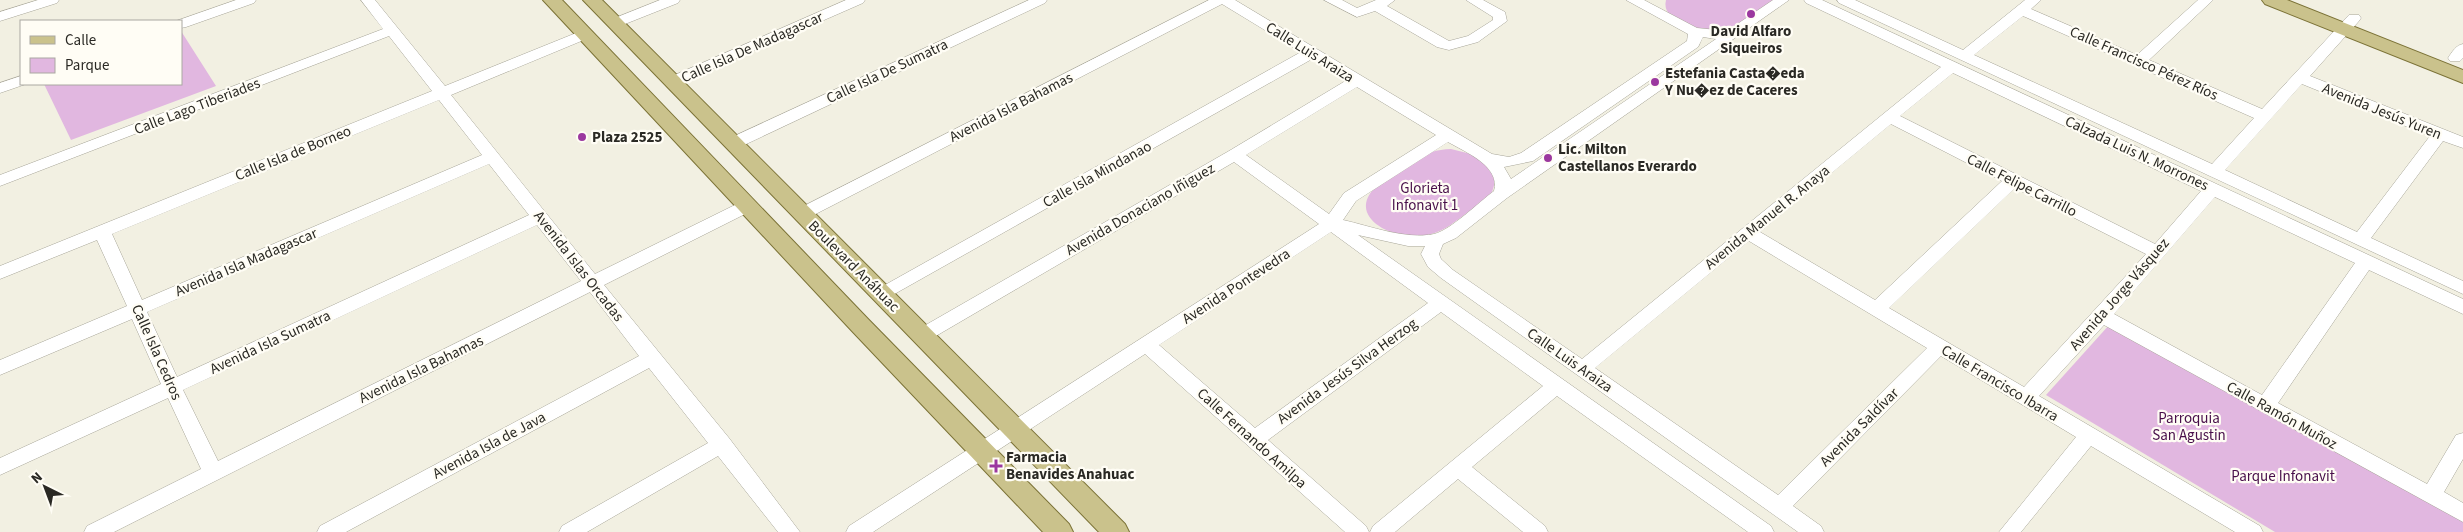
<svg xmlns="http://www.w3.org/2000/svg" width="2463" height="532" font-family="'Source Sans 3',sans-serif">
<rect width="100%" height="100%" fill="#f2f0e2"/>
<g fill="#e1b7e0">
<path d="M 1666,0 L 1775,0 L 1732,29 C 1716,34 1659,26 1666,0 Z"/>
<polygon points="181,31 216,86 71,140 44,84 181,84"/>
<path d="M 1451,149 L 1475,155 L 1495,173 C 1495,198 1487,199 1467,213 C 1456,221 1444,231 1431,234 C 1393,245 1335,212 1386,179 C 1409,164 1422,150 1451,149 Z"/>
<polygon points="2110,324 2463,514 2463,532 2275,532 2046,395"/>
</g>
<g fill="none" stroke-linecap="round" stroke-linejoin="round">
<defs>
<g id="minor">
<polygon points="38,0 59,0 57,3 0,21 0,12"/>
<polygon points="236,0 256,0 254,3 186,27 181,28 181,21 176,21"/>
<path d="M 361,0 L 375,0 L 445,86 L 581,31 L 591,31 L 593,34 L 591,37 L 451,95 L 595,274 L 741,202 L 753,202 L 755,206 L 753,210 L 604,285 L 729,438 L 800,532 L 778,532 L 718,456 L 587,532 L 559,532 L 562,526 L 708,443 L 649,368 L 346,532 L 317,532 L 320,526 L 639,356 L 590,292 L 114,532 L 84,532 L 87,526 L 201,469 L 168,398 L 0,475 L 0,458 L 161,384 L 132,319 L 0,375 L 0,360 L 127,306 L 97,240 L 0,279 L 0,266 L 432,91 L 389,36 L 0,186 L 0,175 L 383,29 ZM 439,100 L 482,155 L 142,300 L 112,234 ZM 489,164 L 529,215 L 177,377 L 147,312 ZM 537,225 L 581,281 L 218,461 L 183,390 Z"/>
<polygon points="660,0 680,0 678,3 620,26 615,27 608,23 610,20"/>
<polygon points="846,0 865,0 863,3 678,84 673,86 665,81 668,78"/>
<polygon points="1029,0 1047,0 1045,3 740,147 728,147 726,143 728,139"/>
<path d="M 1209,0 L 1235,0 L 1492,154 L 1509,157 L 1521,153 L 1687,41 L 1688,34 L 1626,0 L 1644,0 L 1697,28 L 1727,31 L 1773,0 L 1789,0 L 1507,198 L 1456,238 L 1443,244 L 1439,254 L 1441,259 L 1453,270 L 1582,359 L 1941,67 L 1806,3 L 1804,0 L 1822,0 L 2463,299 L 2463,314 L 2369,270 L 2278,403 L 2427,484 L 2456,435 L 2463,433 L 2463,459 L 2444,492 L 2463,503 L 2463,522 L 2104,325 L 2039,396 L 2260,526 L 2263,532 L 2235,532 L 2091,446 L 2021,532 L 1999,532 L 2076,437 L 1941,356 L 1793,506 L 1821,526 L 1824,532 L 1798,532 L 1441,278 L 1428,267 L 1421,254 L 1425,246 L 1408,246 L 1358,235 L 1771,526 L 1774,532 L 1748,532 L 1557,396 L 1472,467 L 1545,526 L 1548,532 L 1523,532 L 1458,479 L 1395,532 L 1370,532 L 1373,526 L 1543,386 L 1441,312 L 1268,440 L 1366,526 L 1369,532 L 1345,532 L 1145,354 L 873,532 L 846,532 L 849,526 L 1319,224 L 1234,162 L 929,340 L 923,342 L 917,340 L 914,335 L 917,330 L 1229,151 L 1347,80 L 1312,59 L 882,301 L 876,300 L 873,295 L 876,290 L 1301,52 L 1222,4 L 808,218 L 796,218 L 794,214 L 796,210 ZM 1703,37 L 1716,39 L 1511,179 L 1504,167 L 1533,161 L 1698,47 ZM 1953,73 L 2201,191 L 2155,244 L 1900,116 ZM 1357,87 L 1436,135 L 1344,193 L 1329,214 L 1246,155 ZM 1891,124 L 2002,181 L 1875,300 L 1760,232 ZM 1448,142 C 1465,152 1501,166 1494,191 C 1479,202 1451,230 1434,234 C 1406,240 1370,226 1343,220 L 1356,201 ZM 2015,188 L 2146,254 L 2024,387 L 1889,308 ZM 2215,197 L 2355,263 L 2262,395 L 2114,314 ZM 1331,232 L 1428,303 L 1255,428 L 1159,345 ZM 1749,241 L 1927,348 L 1778,495 L 1595,368 Z"/>
<polygon points="1324,0 1342,0 1357,8 1376,0 1395,0 1387,6 1449,41 1468,36 1493,20 1493,17 1466,0 1483,0 1505,12 1507,21 1478,42 1449,50 1437,47 1375,11 1357,17"/>
<path d="M 1837,0 L 1855,0 L 1963,50 L 2025,0 L 2041,0 L 2031,9 L 2137,55 L 2198,0 L 2213,0 L 2149,60 L 2262,109 L 2349,15 L 2359,15 L 2361,18 L 2359,21 L 2310,76 L 2463,137 L 2463,148 L 2443,141 L 2371,238 L 2463,281 L 2463,294 L 1839,3 ZM 2023,16 L 2254,118 L 2212,164 L 1974,55 ZM 2302,84 L 2430,136 L 2357,232 L 2225,170 Z"/>
<path d="M 2463,44 L 2463,58 L 2460,61 L 2450,61 L 2448,58 C 2452,52 2456,45 2463,44 Z"/>
<polygon points="21,76 21,84 26,84 0,93 0,83"/>
</g>
<g id="major">
<polygon points="543,0 562,0 868,319 1069,524 1073,532 1043,532 852,331"/>
<polygon points="583,0 602,0 1125,524 1129,532 1099,532"/>
<polygon points="2262,0 2287,0 2463,70 2463,83 2265,4"/>
</g>
</defs>
<use href="#minor" stroke="#a7a598" stroke-width="1"/>
<use href="#major" stroke="#7b7236" stroke-width="2"/>
<use href="#minor" fill="#fff" fill-rule="evenodd"/>
<use href="#major" fill="#cac28c" fill-rule="evenodd"/>
</g>
<g fill="#9b389f" stroke="#fffdf5" stroke-width="2">
<circle cx="1751" cy="14" r="5"/>
<circle cx="1655" cy="82" r="5"/>
<circle cx="582" cy="137" r="5"/>
<circle cx="1548" cy="158" r="5"/>
<path d="M993.5 458.5h5v5h5v5h-5v5h-5v-5h-5v-5h5z"/>
</g>
<g text-anchor="middle" stroke-width="4.5" stroke-linejoin="round" paint-order="stroke">
<g font-size="15" font-weight="bold" fill="#2a2924" stroke="#fffdf5" text-anchor="start">
<text x="1751" y="36" text-anchor="middle">David Alfaro<tspan x="1751" dy="17">Siqueiros</tspan></text>
<text x="1665" y="78">Estefania Casta�eda<tspan x="1665" dy="17">Y Nu�ez de Caceres</tspan></text>
<text x="592" y="142">Plaza 2525</text>
<text x="1558" y="154">Lic. Milton<tspan x="1558" dy="17">Castellanos Everardo</tspan></text>
<text x="1006" y="462">Farmacia<tspan x="1006" dy="17">Benavides Anahuac</tspan></text>
</g>
<g font-size="15" fill="#2a2924" stroke="#fffdf5">
<text transform="translate(752 47) rotate(-24)" y="5">Calle Isla De Madagascar</text>
<text transform="translate(1310 52) rotate(32)" y="5">Calle Luis Araiza</text>
<text transform="translate(2144 63) rotate(24)" y="5">Calle Francisco Pérez Ríos</text>
<text transform="translate(887 71) rotate(-25)" y="5">Calle Isla De Sumatra</text>
<text transform="translate(197 106) rotate(-21)" y="5">Calle Lago Tiberiades</text>
<text transform="translate(1011 107) rotate(-27)" y="5">Avenida Isla Bahamas</text>
<text transform="translate(2382 111) rotate(22)" y="5">Avenida Jesús Yuren</text>
<text transform="translate(293 153) rotate(-22)" y="5">Calle Isla de Borneo</text>
<text transform="translate(2137 153) rotate(25)" y="5">Calzada Luis N. Morrones</text>
<text transform="translate(1097 174) rotate(-29)" y="5">Calle Isla Mindanao</text>
<text transform="translate(2022 185) rotate(27)" y="5">Calle Felipe Carrillo</text>
<text transform="translate(1140 209) rotate(-30)" y="5">Avenida Donaciano Iñiguez</text>
<text transform="translate(1767 217) rotate(-39)" y="5">Avenida Manuel R. Anaya</text>
<text transform="translate(246 262) rotate(-23)" y="5">Avenida Isla Madagascar</text>
<text transform="translate(579 266) rotate(52)" y="5">Avenida Islas Orcadas</text>
<text transform="translate(854 266) rotate(45)" y="5">Boulevard Anáhuac</text>
<text transform="translate(1236 286) rotate(-33)" y="5">Avenida Pontevedra</text>
<text transform="translate(2119 294) rotate(-49)" y="5">Avenida Jorge Vásquez</text>
<text transform="translate(270 342) rotate(-25)" y="5">Avenida Isla Sumatra</text>
<text transform="translate(157 352) rotate(66)" y="5">Calle Isla Cedros</text>
<text transform="translate(1570 360) rotate(35)" y="5">Calle Luis Araiza</text>
<text transform="translate(421 369) rotate(-26)" y="5">Avenida Isla Bahamas</text>
<text transform="translate(1347 371) rotate(-36)" y="5">Avenida Jesús Silva Herzog</text>
<text transform="translate(2000 383) rotate(31)" y="5">Calle Francisco Ibarra</text>
<text transform="translate(2282 415) rotate(29)" y="5">Calle Ramón Muñoz</text>
<text transform="translate(1859 427) rotate(-45)" y="5">Avenida Saldívar</text>
<text transform="translate(1252 438) rotate(42)" y="5">Calle Fernando Amilpa</text>
<text transform="translate(489 445) rotate(-28)" y="5">Avenida Isla de Java</text>
</g>
<g font-size="15" fill="#480f4a" stroke="#fffdf5">
<text x="1425" y="193">Glorieta<tspan x="1425" dy="17">Infonavit 1</tspan></text>
<text x="2189" y="423">Parroquia<tspan x="2189" dy="17">San Agustin</tspan></text>
<text x="2283" y="481">Parque Infonavit</text>
</g>
</g>
<rect x="20" y="20" width="162" height="65" fill="#fffdf5" stroke="#aaa8a1"/>
<rect x="30" y="36" width="25" height="8" fill="#cac28c" stroke="#aaa8a1"/>
<text x="65" y="45" font-size="15" fill="#2a2924">Calle</text>
<rect x="30" y="58" width="25" height="15" fill="#e1b7e0" stroke="#aaa8a1"/>
<text x="65" y="70" font-size="15" fill="#2a2924">Parque</text>
<g transform="translate(45 487) rotate(318)" stroke="#fffdf5" stroke-width="4" paint-order="stroke">
<path d="M0-4L9 19L0 12L-9 19Z" fill="#2a2924"/>
<text y="-8" font-size="14" font-weight="bold" text-anchor="middle" fill="#2a2924">N</text>
</g>
</svg>
